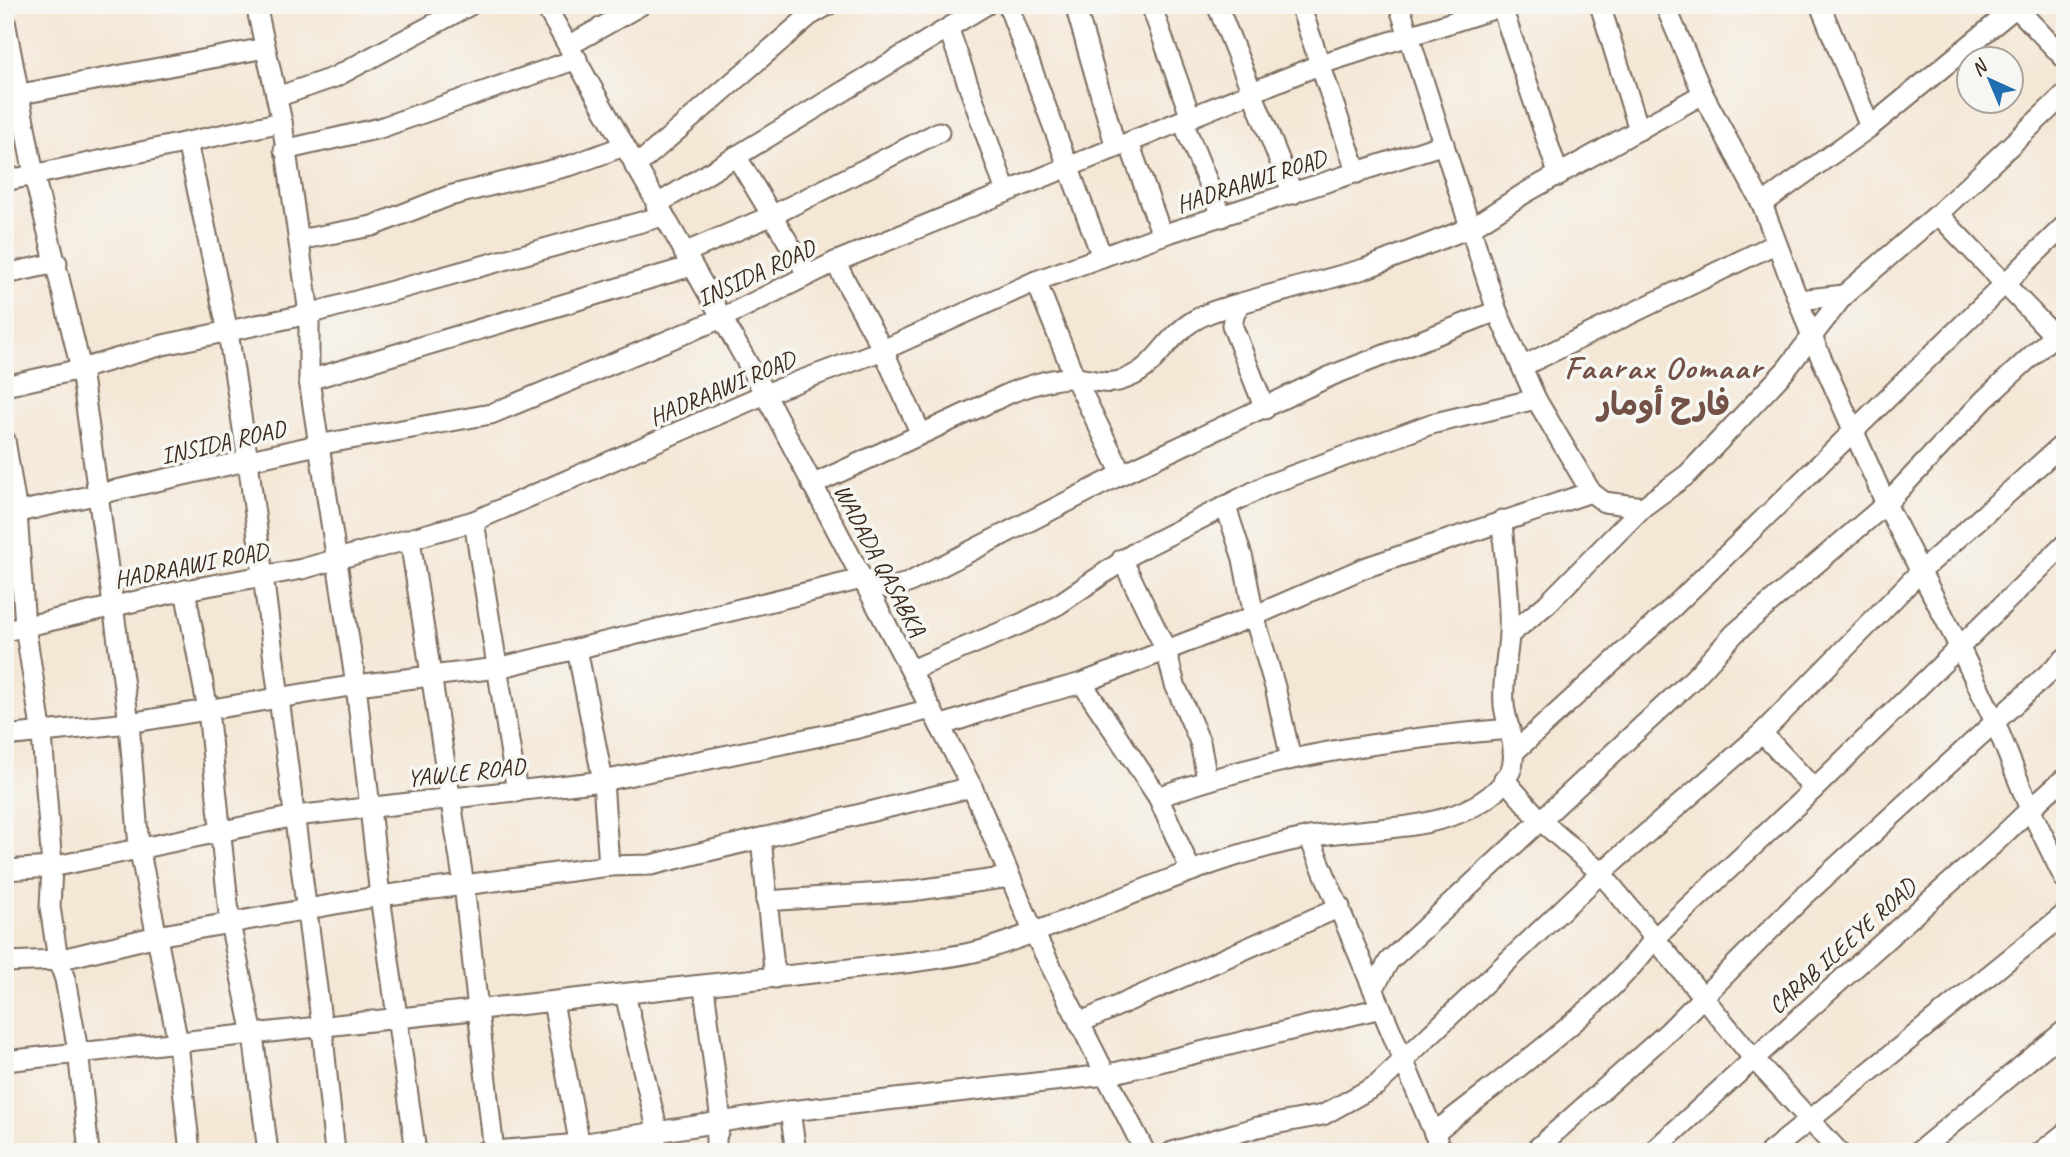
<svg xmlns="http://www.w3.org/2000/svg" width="2070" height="1157" font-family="Caveat,'Playpen Sans Arabic',sans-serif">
<rect width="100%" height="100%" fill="#f6f6f2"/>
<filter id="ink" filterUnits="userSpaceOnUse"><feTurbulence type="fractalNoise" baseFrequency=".0143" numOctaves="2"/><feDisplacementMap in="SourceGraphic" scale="14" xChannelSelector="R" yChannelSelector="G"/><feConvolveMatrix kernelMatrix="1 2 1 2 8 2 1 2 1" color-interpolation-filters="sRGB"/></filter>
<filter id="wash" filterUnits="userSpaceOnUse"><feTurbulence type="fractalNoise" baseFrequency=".00686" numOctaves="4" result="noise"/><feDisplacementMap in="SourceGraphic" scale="28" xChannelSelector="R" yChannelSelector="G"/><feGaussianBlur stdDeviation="1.57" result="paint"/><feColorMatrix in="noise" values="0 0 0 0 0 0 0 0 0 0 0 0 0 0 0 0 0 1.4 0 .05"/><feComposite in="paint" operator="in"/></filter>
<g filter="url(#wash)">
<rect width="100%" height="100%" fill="#f4e7d5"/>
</g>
<g filter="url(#ink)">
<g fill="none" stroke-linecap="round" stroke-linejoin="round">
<defs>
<g id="minor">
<polyline points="256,5 282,122 309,314 309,380 356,685 380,896 416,1152"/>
<polyline points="545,5 765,394 972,787 1034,933 1145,1152"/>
<polyline points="1008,5 1102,257"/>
<polyline points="1075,5 1116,148"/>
<polyline points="1151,5 1191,118"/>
<polyline points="1217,5 1293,194"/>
<polyline points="1300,5 1357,173"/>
<polyline points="1399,5 1497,311 1536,399 1591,492 1604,502 1643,507 1688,474 1785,371 1844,295 1938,214 2065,94"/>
<polyline points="1501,5 1559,176"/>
<polyline points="1600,5 1639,130"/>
<polyline points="1665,5 1703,94 1762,204 1812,337 1886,504 1959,646 1995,722 2029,807 2065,880"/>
<polyline points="1820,5 1870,127"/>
<polyline points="2014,5 2065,59"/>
<polyline points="5,21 34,175 81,369 129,723 139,847 178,1043 190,1152"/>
<polyline points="949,30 1006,192"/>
<polyline points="570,45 641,5"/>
<polyline points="5,97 265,48"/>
<polyline points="277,97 335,77 470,5"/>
<polyline points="1183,122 1222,217"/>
<polyline points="187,142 228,332 248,461 322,1027 335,1152"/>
<polyline points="1129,143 1162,235"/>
<polyline points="284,150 380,128 577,59"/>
<polyline points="736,156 808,275"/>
<polyline points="635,167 809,16 828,5"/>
<polyline points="5,181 282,122"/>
<polyline points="1762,204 1870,127 2016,7"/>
<polyline points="656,205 986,5"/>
<polyline points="1938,214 2065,347"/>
<polyline points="299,240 372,226 449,196 572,165 624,146"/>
<polyline points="684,253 773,215 939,132"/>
<polyline points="835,262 883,350 921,434"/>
<polyline points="5,274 57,263"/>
<polyline points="1036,281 1075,378 1122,474"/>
<polyline points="1799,300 1844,295"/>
<polyline points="1523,366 1775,244"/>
<polyline points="309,380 692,266"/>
<polyline points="5,386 81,369 163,345 309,314 663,216"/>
<polyline points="1265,409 1232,325 1235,312 1241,303 1364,269 1472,227 1525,193 1703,94"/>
<polyline points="5,440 17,513 25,626 42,735 52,867 50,907 58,960 65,979 78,1051 89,1152"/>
<path d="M 812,485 L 1012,392 C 1032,385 1054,377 1075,378 C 1099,380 1107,388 1132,376 C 1152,367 1163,346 1179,332 C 1196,315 1219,309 1241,303"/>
<polyline points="1226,507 1243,559 1254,616 1275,687 1291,759"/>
<polyline points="5,515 317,445 491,414 722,318 835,262 1321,64 1506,5"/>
<polyline points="474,521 517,792"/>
<polyline points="410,540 464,885 494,1152"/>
<polyline points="1122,559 1166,650 1175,685 1200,742 1207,779"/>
<polyline points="185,590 208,710 230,923 253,1035 268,1152"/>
<polyline points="5,631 185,590 302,569 474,521 765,394 883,350 1036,281 1162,235 1444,144"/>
<polyline points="1509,635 1547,604 1643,507"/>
<polyline points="577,649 603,781 609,866"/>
<polyline points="911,670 1025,622 1059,604 1137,551 1267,485 1431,424 1536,399"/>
<polyline points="1082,683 1158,797 1191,871"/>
<polyline points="940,726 1008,703 1082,683 1254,616 1364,568 1591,492"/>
<polyline points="1762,733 1814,789"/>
<polyline points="5,736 129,723 356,685 498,668 862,579 889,588 908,583 1122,474 1333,375 1497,311"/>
<polyline points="1513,753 1671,609 2065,225"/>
<polyline points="1504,779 1540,820 1601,873 1754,1059 1839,1152"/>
<path d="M 1158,797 C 1270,756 1391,739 1510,729"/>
<polyline points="1309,837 1442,1152"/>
<polyline points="761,838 775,978"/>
<polyline points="5,870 52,867 295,816 603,781 854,729 931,709"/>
<polyline points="766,901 911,891 1010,877"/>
<polyline points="5,962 58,960 157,936 380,896 609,866 651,865 972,787"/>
<polyline points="1375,986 1389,961 1694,678 1735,633 1886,504 1984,400 2065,325"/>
<polyline points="704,987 721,1122 716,1138 716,1152"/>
<polyline points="625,994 655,1120 656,1152"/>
<polyline points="553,1002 581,1152"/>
<polyline points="1079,1023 1340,907"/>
<path d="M 5,1061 L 913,962 C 937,958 963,956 986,949 C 1095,915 1198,858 1310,837 C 1336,832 1363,831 1389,828 C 1430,825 1489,812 1510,772 C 1520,752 1506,725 1504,705 C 1502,682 1507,659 1509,636 C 1511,600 1504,557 1502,520"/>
<polyline points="790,1111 796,1152"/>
<path d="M 1434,1133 C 1503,1078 1603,1009 1654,939 L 1814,789 L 2065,544"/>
<polyline points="483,1152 580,1144 790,1111 1106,1075 1381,1008"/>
<polyline points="1172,1152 1258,1127 1323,1115 1377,1085 1601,873 1762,733 1920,572 2065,442"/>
<polyline points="1533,1152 1669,1031 1802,898 2065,658"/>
<path d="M 1652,1152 C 1759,1054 1866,956 1975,861 C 2006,834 2033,804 2065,778"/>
<polyline points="1770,1152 2065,914"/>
<polyline points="1918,1152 2065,1030"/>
<polyline points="2041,1152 2065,1133"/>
</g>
</defs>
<use href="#minor" stroke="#7c6c5e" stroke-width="23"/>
<use href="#minor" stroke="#fff" stroke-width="19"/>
</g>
</g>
<g text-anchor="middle" stroke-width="7" stroke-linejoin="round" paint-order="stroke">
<g font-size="24" fill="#3b2a1e" stroke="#f6f6f2">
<text transform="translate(1251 181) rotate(-18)" y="8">HADRAAWI ROAD</text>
<text transform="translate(756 273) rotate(-25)" y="8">INSIDA ROAD</text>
<text transform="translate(722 388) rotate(-23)" y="8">HADRAAWI ROAD</text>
<text transform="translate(223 442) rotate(-13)" y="8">INSIDA ROAD</text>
<text transform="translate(880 560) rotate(62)" y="8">WADADA QASABKA</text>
<text transform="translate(191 565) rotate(-11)" y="8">HADRAAWI ROAD</text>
<text transform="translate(466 772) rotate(-6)" y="8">YAWLE ROAD</text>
<text transform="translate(1842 946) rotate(-42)" y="8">CARAB ILEEYE ROAD</text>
</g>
<g font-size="32" font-weight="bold" letter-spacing="2" fill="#735146" stroke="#f6f6f2">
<text x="1664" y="378">Faarax Oomaar<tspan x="1664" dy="37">فارح أومار</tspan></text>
</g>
</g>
<rect width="2070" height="1157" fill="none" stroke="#f6f6f2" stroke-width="28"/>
<g transform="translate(1990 80) rotate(316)"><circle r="33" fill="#f6f6f2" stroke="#aba49d" stroke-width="2"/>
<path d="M0-5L12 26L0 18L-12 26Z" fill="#1f6fb2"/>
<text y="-10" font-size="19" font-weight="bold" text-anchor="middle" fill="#3b2a1e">N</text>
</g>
</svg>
